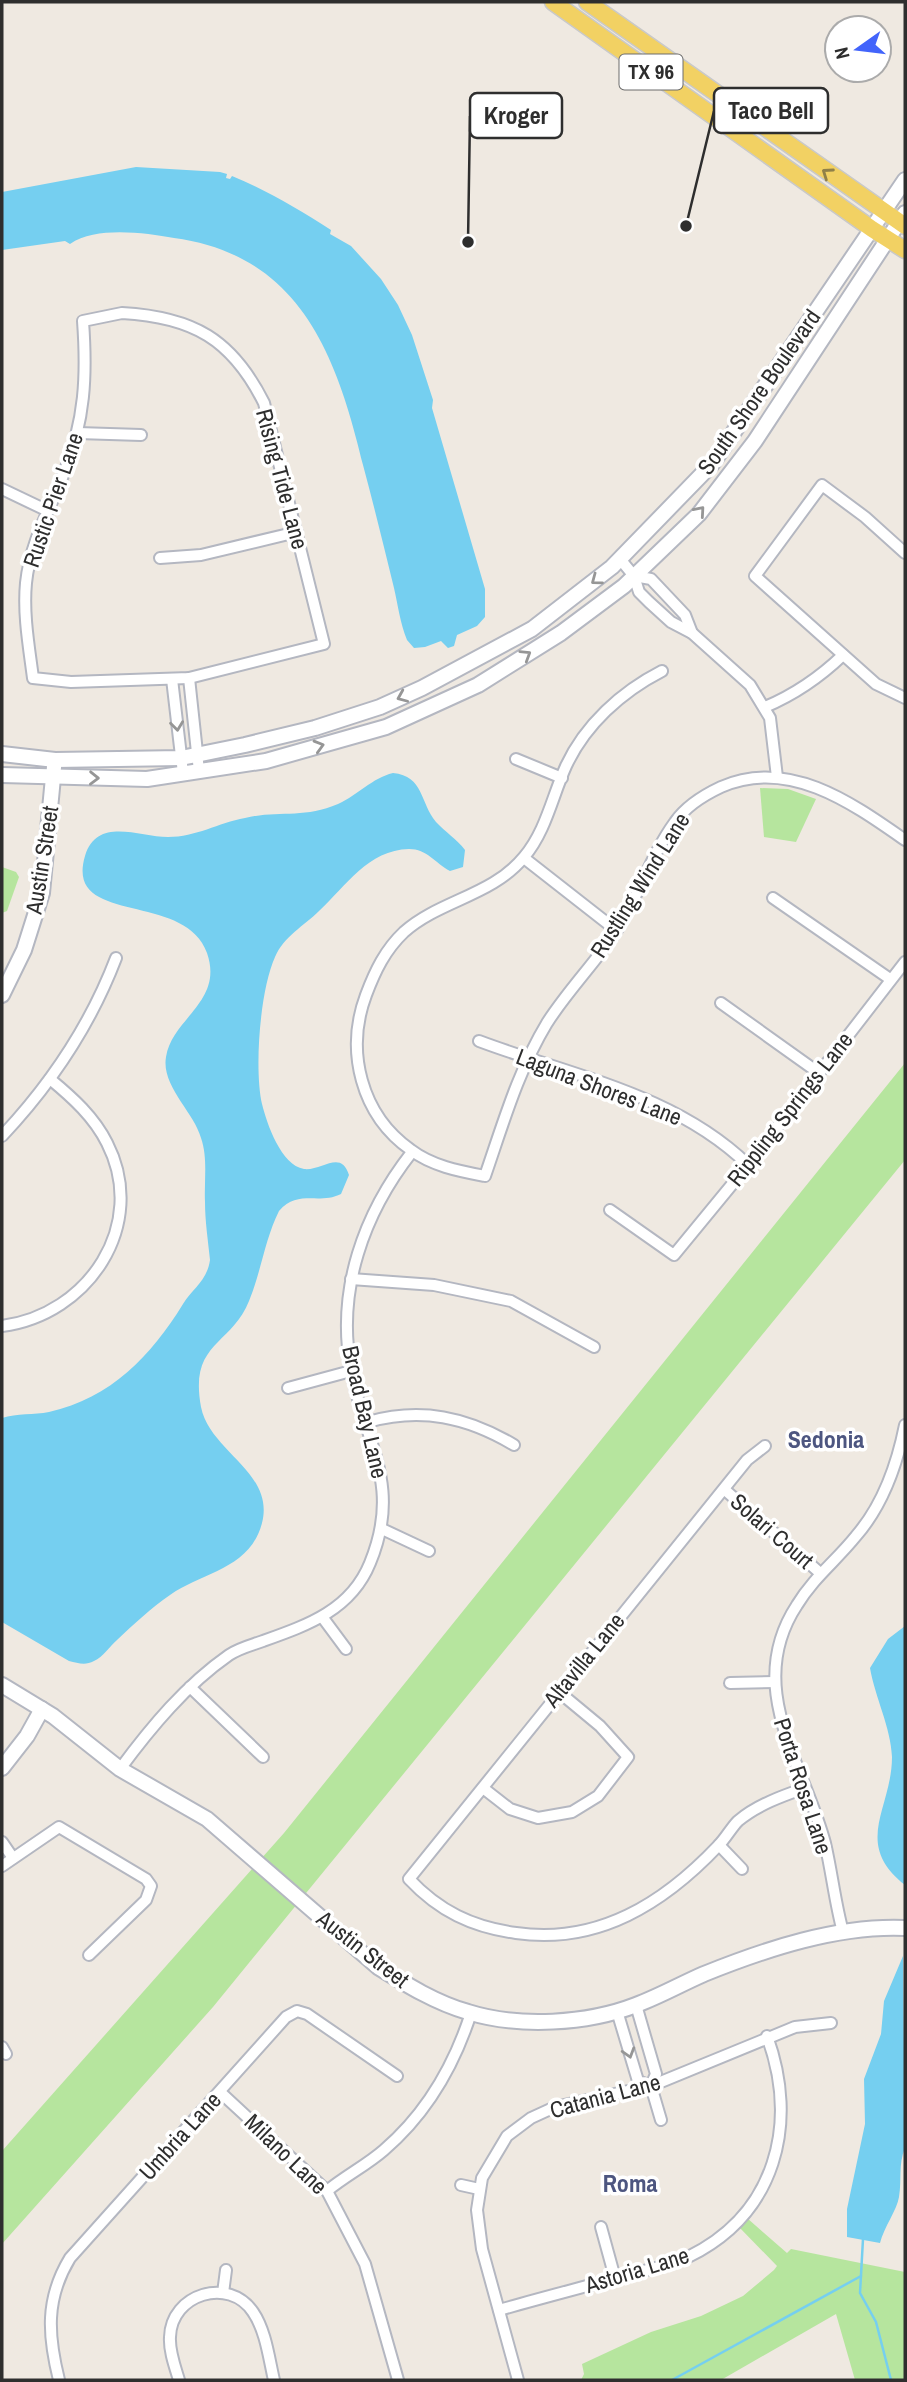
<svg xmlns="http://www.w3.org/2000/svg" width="907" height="2382" font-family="'Archivo Narrow',sans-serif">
<rect width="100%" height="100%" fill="#efe9e1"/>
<g fill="#b6e59e">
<polygon points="760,788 788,789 816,799 796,842 764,837"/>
<polygon points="2,867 16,872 19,877 7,911 2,913"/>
<polygon points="905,1063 905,1160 213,2007 2,2244 2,2151 284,1833"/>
<polygon points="747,2218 787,2253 791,2249 905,2272 905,2380 855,2380 836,2314 721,2380 581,2380 584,2374 582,2364 651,2332 701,2316 743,2296 774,2270 777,2266 739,2227"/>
</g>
<g fill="#75cff0">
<path d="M 136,167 L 220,172 L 227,174 L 226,178 L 230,179 L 232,176 C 268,191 298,209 331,230 L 330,234 L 351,246 L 381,279 L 398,305 L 412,335 L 433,400 L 432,408 L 485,589 L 485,617 L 477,626 L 457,635 L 454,646 L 448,648 L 441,641 L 425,647 L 414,648 L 407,640 C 400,623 398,605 394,588 C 384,547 374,506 363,465 C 337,357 301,255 174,238 C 144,233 97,226 70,244 L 65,241 L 2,250 L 2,192 Z"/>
<path d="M 393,773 C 424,776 420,803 436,822 C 445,832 457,839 465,850 L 463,867 L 450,871 C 435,863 427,849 409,849 C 368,850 346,886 319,911 C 304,926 284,936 275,957 C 260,990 254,1069 262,1104 C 267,1124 281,1165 304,1169 C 322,1171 341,1149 349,1175 L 341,1194 C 319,1205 298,1189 279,1211 C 265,1239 261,1272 249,1301 C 231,1346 189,1342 201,1407 C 210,1452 275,1472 262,1523 C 250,1569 203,1572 170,1595 C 151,1608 134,1624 117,1640 C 110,1646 103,1657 94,1661 C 85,1666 78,1663 69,1661 L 2,1622 L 2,1418 C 17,1413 34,1415 49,1412 C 111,1398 151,1356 183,1304 C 193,1288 207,1281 210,1260 C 208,1240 205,1221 205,1202 C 204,1181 208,1158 201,1138 C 194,1112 161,1086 166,1057 C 172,1018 224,1002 207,953 C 185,890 64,927 85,856 C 97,816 139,837 168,837 C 196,837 218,823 245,818 C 278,810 303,819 338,804 C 358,795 372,778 393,773 Z"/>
<path d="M 905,1626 L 905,1885 C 852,1843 892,1809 892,1757 C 891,1728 875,1697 870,1668 L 888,1639 Z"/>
<path d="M 903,1956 L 905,2148 C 898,2165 902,2179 899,2197 C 897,2210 884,2227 880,2243 L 847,2237 L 847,2209 L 865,2124 L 864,2079 L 881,2034 L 884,2001 Z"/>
</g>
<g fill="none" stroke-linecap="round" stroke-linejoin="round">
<g stroke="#75cff0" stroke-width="2.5">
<polyline points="863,2239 860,2293 876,2322 891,2380"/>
<polyline points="672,2380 861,2276"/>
</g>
<defs>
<g id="street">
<path d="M 122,313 C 193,317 232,339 264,403 L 324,644 L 189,678 L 71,682 L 33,678 C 29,647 23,614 26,583 C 30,543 50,509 64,473 C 85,420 87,376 83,321 Z"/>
<polyline points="78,433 141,435"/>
<polyline points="2,489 46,510"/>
<polyline points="905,553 865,517 822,485 755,576 876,684 905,698"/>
<polyline points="160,558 201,555 297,532"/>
<polyline points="620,559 634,576 639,592 649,602 671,622 692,633 750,685 770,718 777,777"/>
<polyline points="634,576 651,579 685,615 692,633"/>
<path d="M 662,671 C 621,692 585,725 566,766 C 552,797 546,831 524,857 C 492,896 440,900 404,932 C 385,950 375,971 366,995 C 345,1051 361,1115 411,1150 C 432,1166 459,1171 485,1176 C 503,1124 518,1071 547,1023 C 568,990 596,962 617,930 C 639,895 651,855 675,822 C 686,806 704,795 721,787 C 788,757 852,803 905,840"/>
<polyline points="189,678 199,771"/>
<polyline points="172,679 183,773"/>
<path d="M 765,707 C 796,694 819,678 843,655"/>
<polyline points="516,759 562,778"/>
<polyline points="524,858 616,930"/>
<polyline points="773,898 890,979"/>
<polyline points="721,1003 819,1073"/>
<path d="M 479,1041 C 572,1076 675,1094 748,1165"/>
<path d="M 2,1136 C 51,1084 90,1026 116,958"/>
<polyline points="610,1210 674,1255 748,1165 905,962"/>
<polyline points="351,1279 434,1285 511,1301 594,1347"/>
<path d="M 2,1326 C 88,1315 149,1225 107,1143 C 94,1117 73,1098 50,1079"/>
<polyline points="288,1388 351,1371"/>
<path d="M 368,1422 C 421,1407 467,1417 514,1445"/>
<path d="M 765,1446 L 747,1460 L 409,1879 C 439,1911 472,1927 516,1933 C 598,1945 664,1903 718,1846 C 726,1838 731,1828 738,1821 C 757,1805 782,1796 805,1788"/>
<polyline points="725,1490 819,1572"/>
<polyline points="382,1529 429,1551"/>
<polyline points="323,1618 346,1649"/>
<polyline points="730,1683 775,1682"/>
<polyline points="190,1687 263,1757"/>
<path d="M 120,1769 C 151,1727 186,1685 229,1655 C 239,1648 252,1645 263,1641 C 308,1625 351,1610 370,1563 C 403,1483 364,1443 351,1369 C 336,1290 364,1213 412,1152"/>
<polyline points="483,1788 510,1809 538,1818 572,1812 598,1796 628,1757 600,1726 559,1692"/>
<polyline points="2,1842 13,1858"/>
<polyline points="719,1845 742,1869"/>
<polyline points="2,1866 59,1827 146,1879 151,1886 146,1900 89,1955"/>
<path d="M 843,1932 C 835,1903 832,1873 825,1843 C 804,1764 743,1687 797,1605 C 814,1577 836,1561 856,1536 C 883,1505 897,1465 905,1425"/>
<polyline points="636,2005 656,2074 651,2086 661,2120"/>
<polyline points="617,2011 638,2081 651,2086"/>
<polyline points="2,2047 6,2054"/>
<polyline points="220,2092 327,2191 365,2264 398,2380"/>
<polyline points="461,2185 479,2189"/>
<path d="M 327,2191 C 345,2176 367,2165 384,2150 C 427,2113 454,2066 471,2013"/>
<polyline points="601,2227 615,2278"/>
<polyline points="223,2293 226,2270"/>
<path d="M 499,2310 C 541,2298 584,2287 627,2275 C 646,2270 670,2266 688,2257 C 776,2214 799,2124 767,2036"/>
<path d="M 59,2380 C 48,2336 45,2299 70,2258 L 286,2017 L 297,2011 L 307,2014 L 397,2076"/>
<path d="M 179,2380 C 175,2367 169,2351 170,2337 C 171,2294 229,2276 253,2312 C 266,2331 269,2359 274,2380"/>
<polyline points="518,2380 482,2249 477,2210 482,2178 507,2136 531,2118 555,2107 651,2086 795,2027 831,2023"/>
</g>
<g id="secondary">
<polyline points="2,754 55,760 181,758 245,745 315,728 380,707 422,688 532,629 612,567 712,464 905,180"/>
<polyline points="2,775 147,779 266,761 386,727 478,685 561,633 624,586 699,514 755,441 905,213"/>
<polyline points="2,995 24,950 42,893 54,767"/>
<path d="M 2,1685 L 53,1716 L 120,1769 L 207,1819 L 378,1967 C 407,1985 436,2003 468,2012 C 519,2028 587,2024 636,2005 C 660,1996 681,1984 704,1974 C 766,1949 838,1925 905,1928"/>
<polyline points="2,1768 27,1736 42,1709"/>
</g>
<g id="primary">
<polyline points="553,2 872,229 905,250"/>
<polyline points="587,2 905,226"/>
</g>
</defs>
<use href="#street" stroke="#b4b7c1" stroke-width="14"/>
<use href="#secondary" stroke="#b4b7c1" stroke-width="18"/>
<use href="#primary" stroke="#c9c9c9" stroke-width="19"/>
<use href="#street" stroke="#fff" stroke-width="10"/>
<use href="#secondary" stroke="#fff" stroke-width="14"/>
<use href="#primary" stroke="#f2d163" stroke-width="16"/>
</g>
<defs><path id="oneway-chevron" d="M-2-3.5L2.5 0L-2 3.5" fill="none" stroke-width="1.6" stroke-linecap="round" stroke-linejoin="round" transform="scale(1.75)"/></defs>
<use stroke="#908048" href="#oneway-chevron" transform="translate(827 173) rotate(-145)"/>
<g stroke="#969696">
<use href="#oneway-chevron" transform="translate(700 511) rotate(-49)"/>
<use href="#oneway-chevron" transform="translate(596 580) rotate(143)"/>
<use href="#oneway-chevron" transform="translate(526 655) rotate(-32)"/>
<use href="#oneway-chevron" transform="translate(402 697) rotate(157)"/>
<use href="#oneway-chevron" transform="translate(177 726) rotate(83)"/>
<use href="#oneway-chevron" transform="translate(319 746) rotate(-16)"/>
<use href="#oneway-chevron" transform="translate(94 778) rotate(1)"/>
<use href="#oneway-chevron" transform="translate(629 2053) rotate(73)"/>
</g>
<g text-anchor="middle" stroke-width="7" stroke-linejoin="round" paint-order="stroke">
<rect fill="#fff" stroke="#6d6d6d" stroke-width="2" x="619.5" y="54.5" width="63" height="35" rx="5"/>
<g font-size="21" font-weight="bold" fill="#2e2e2e">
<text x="651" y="79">TX 96</text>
</g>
<g font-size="23" fill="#2e2e2e" stroke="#fff">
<text transform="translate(759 392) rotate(-55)" y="8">South Shore Boulevard</text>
<text transform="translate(282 479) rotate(75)" y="8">Rising Tide Lane</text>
<text transform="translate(53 500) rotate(-71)" y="8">Rustic Pier Lane</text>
<text transform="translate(42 860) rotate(-81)" y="8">Austin Street</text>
<text transform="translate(640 885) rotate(-58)" y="8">Rustling Wind Lane</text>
<text transform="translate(599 1087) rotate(21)" y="8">Laguna Shores Lane</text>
<text transform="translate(790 1109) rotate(-52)" y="8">Rippling Springs Lane</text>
<text transform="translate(365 1412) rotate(77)" y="8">Broad Bay Lane</text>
<text transform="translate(772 1531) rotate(41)" y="8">Solari Court</text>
<text transform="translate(584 1660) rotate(-51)" y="8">Altavilla Lane</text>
<text transform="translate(803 1786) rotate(72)" y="8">Porta Rosa Lane</text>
<text transform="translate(363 1949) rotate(38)" y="8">Austin Street</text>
<text transform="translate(605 2096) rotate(-15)" y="8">Catania Lane</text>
<text transform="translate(180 2136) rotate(-48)" y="8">Umbria Lane</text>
<text transform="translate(286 2154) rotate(44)" y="8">Milano Lane</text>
<text transform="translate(637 2270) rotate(-17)" y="8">Astoria Lane</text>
</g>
<g font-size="24" font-weight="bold" fill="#4d5680" stroke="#fff">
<text x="826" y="1448">Sedonia</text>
<text x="630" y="2192">Roma</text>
</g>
</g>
<path fill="none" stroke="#2e2e2e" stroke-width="2.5" d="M686 226L714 111M468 242L470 116"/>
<g fill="#2e2e2e" stroke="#fff" stroke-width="2.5">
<circle cx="686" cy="226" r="7"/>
<circle cx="468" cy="242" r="7"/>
</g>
<g fill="#fff" stroke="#2e2e2e" stroke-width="2.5">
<rect x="714" y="88" width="114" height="45" rx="7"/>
<rect x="470" y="93" width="92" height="45" rx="7"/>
</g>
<g font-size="24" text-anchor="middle" font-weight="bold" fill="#2e2e2e">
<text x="771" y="119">Taco Bell</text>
<text x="516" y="124">Kroger</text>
</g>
<rect width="907" height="2382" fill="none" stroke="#2e2e2e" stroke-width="7"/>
<g transform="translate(858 49) rotate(256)"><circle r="33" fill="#ffffff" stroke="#ababab" stroke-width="2"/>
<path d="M0-5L12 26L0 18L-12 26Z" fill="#4264fb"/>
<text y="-10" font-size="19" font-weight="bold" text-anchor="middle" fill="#2e2e2e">N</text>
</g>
</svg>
